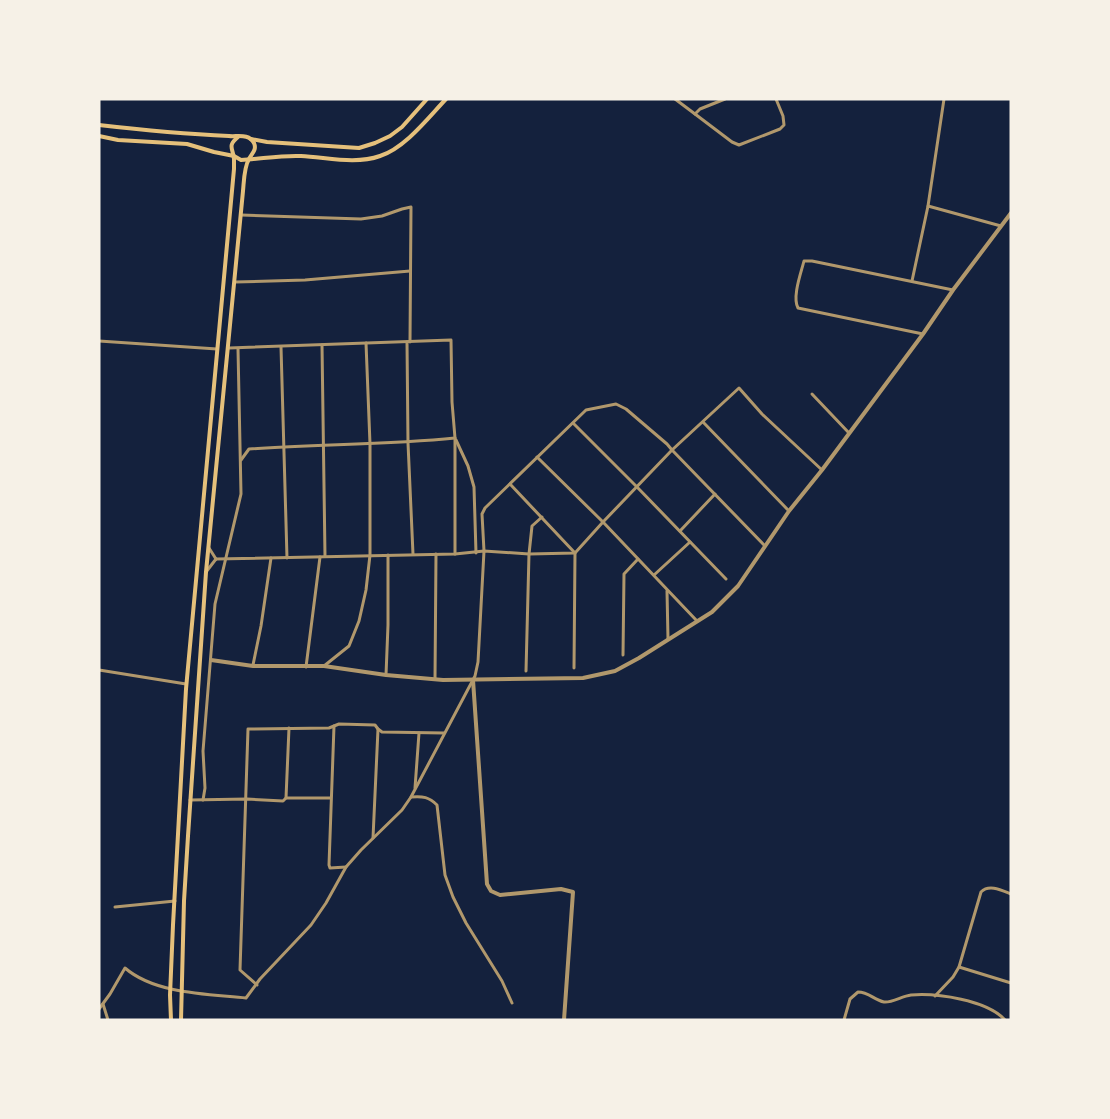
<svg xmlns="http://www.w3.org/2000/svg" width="1110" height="1119" font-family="'Sofia Sans Condensed',sans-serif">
<rect width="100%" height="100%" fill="#14213d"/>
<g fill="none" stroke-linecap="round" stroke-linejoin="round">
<g stroke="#b1986c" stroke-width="3">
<polyline points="675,99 695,114 700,109 725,99"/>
<polyline points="695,114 732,142 739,145 780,129 784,125 783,116 776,99"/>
<polyline points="928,206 1001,226"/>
<polyline points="241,215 361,219 382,216 402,209 411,207 410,342"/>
<polyline points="912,281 928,206 944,99"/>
<polyline points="235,282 305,280 410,271"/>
<path d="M 923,334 L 798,308 C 792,297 801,273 804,261 L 812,261 L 953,290"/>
<polyline points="99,341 217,349"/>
<polyline points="407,342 408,443 413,554"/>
<polyline points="322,345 325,556"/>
<polyline points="281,347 287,558"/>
<polyline points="229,348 451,340 452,402 455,438 455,554"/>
<polyline points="812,394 849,433"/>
<polyline points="703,422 789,511"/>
<polyline points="573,423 637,487 726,579"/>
<polyline points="456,440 468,466 474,487 476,553"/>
<polyline points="537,457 603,522 697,621"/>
<path d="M 241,460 L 249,449 C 318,444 387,445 455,438"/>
<polyline points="510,484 575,553 574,668"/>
<polyline points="680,531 715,494"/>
<polyline points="209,548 216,559"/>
<polyline points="216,559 455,554 484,551 529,554 575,553 603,522 672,450 739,388 762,414 822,470"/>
<polyline points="206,572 216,559"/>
<polyline points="654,575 690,542"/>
<polyline points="667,591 668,639"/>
<polyline points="623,655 624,574 638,559"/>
<polyline points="253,665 261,626 271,558"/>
<polyline points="324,666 349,646 359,621 366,590 370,555 370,444 366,343"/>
<polyline points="306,667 320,557"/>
<polyline points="99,670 186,684"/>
<polyline points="526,671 529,554 532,526 542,517"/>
<polyline points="386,675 388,625 388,555"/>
<polyline points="435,679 436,554"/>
<polyline points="334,726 329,865 330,868 346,867"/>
<polyline points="415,788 419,733"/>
<path d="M 411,797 C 423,796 429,797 437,805 L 445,875 L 453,897 L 466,923 L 502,981 L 512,1003"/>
<polyline points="286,798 289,728"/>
<polyline points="190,800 247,799 283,801 286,798 330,798"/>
<polyline points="203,800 205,788 203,751 215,604 241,494 238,349"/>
<polyline points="373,838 378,729"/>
<polyline points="115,907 175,901"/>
<polyline points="959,967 1011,983"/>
<polyline points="257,985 240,970 248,729 329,728 339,724 375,725 378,729 382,732 444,733"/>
<path d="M 935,996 L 953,977 L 959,967 L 981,892 C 989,884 1001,890 1011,894"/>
<polyline points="103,1004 108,1020"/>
<path d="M 99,1009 L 110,994 L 125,968 C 155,994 208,994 246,998 L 260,979 L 311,925 L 326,903 L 346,867 L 361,850 L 402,810 L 411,797 L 475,676 L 478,662 L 484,551 L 482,514 L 485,508 L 586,410 L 616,404 L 626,409 L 667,444 L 672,450 L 765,546"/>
<path d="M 844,1020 L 850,999 L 858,992 C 869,992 874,1000 884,1002 C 892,1003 902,996 911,995 C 937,993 987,1000 1005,1020"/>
</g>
<g stroke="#b1986c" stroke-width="4">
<polyline points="211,660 253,666 324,666 386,675 443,680 583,678 615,671 639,658 712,612 738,586 789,511 822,470 923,334 953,290 1011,213"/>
<polyline points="473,680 487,884 491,891 500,895 561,889 573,892 564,1020"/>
</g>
<g stroke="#e5c07b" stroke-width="4">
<path d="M 99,125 C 142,130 185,134 229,136 C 237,137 249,133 254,143 C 257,150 252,153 249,159 C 244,167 244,181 243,191 L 206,572 L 188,836 L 184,901 L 181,1020"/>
<path d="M 99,136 L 118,140 L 187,144 L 214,152 L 234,156 L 241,160 C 261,159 281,155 301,156 C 326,157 355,165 380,156 C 405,148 428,118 446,99"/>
<polyline points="251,139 267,142 359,148 375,143 390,136 402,127 427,99"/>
<path d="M 171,1020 L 170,995 L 173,925 L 186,689 L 234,169 C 234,168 234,160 234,159 C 233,148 227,146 238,137"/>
</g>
</g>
<rect width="1110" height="1119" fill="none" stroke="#f6f1e7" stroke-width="201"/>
</svg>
